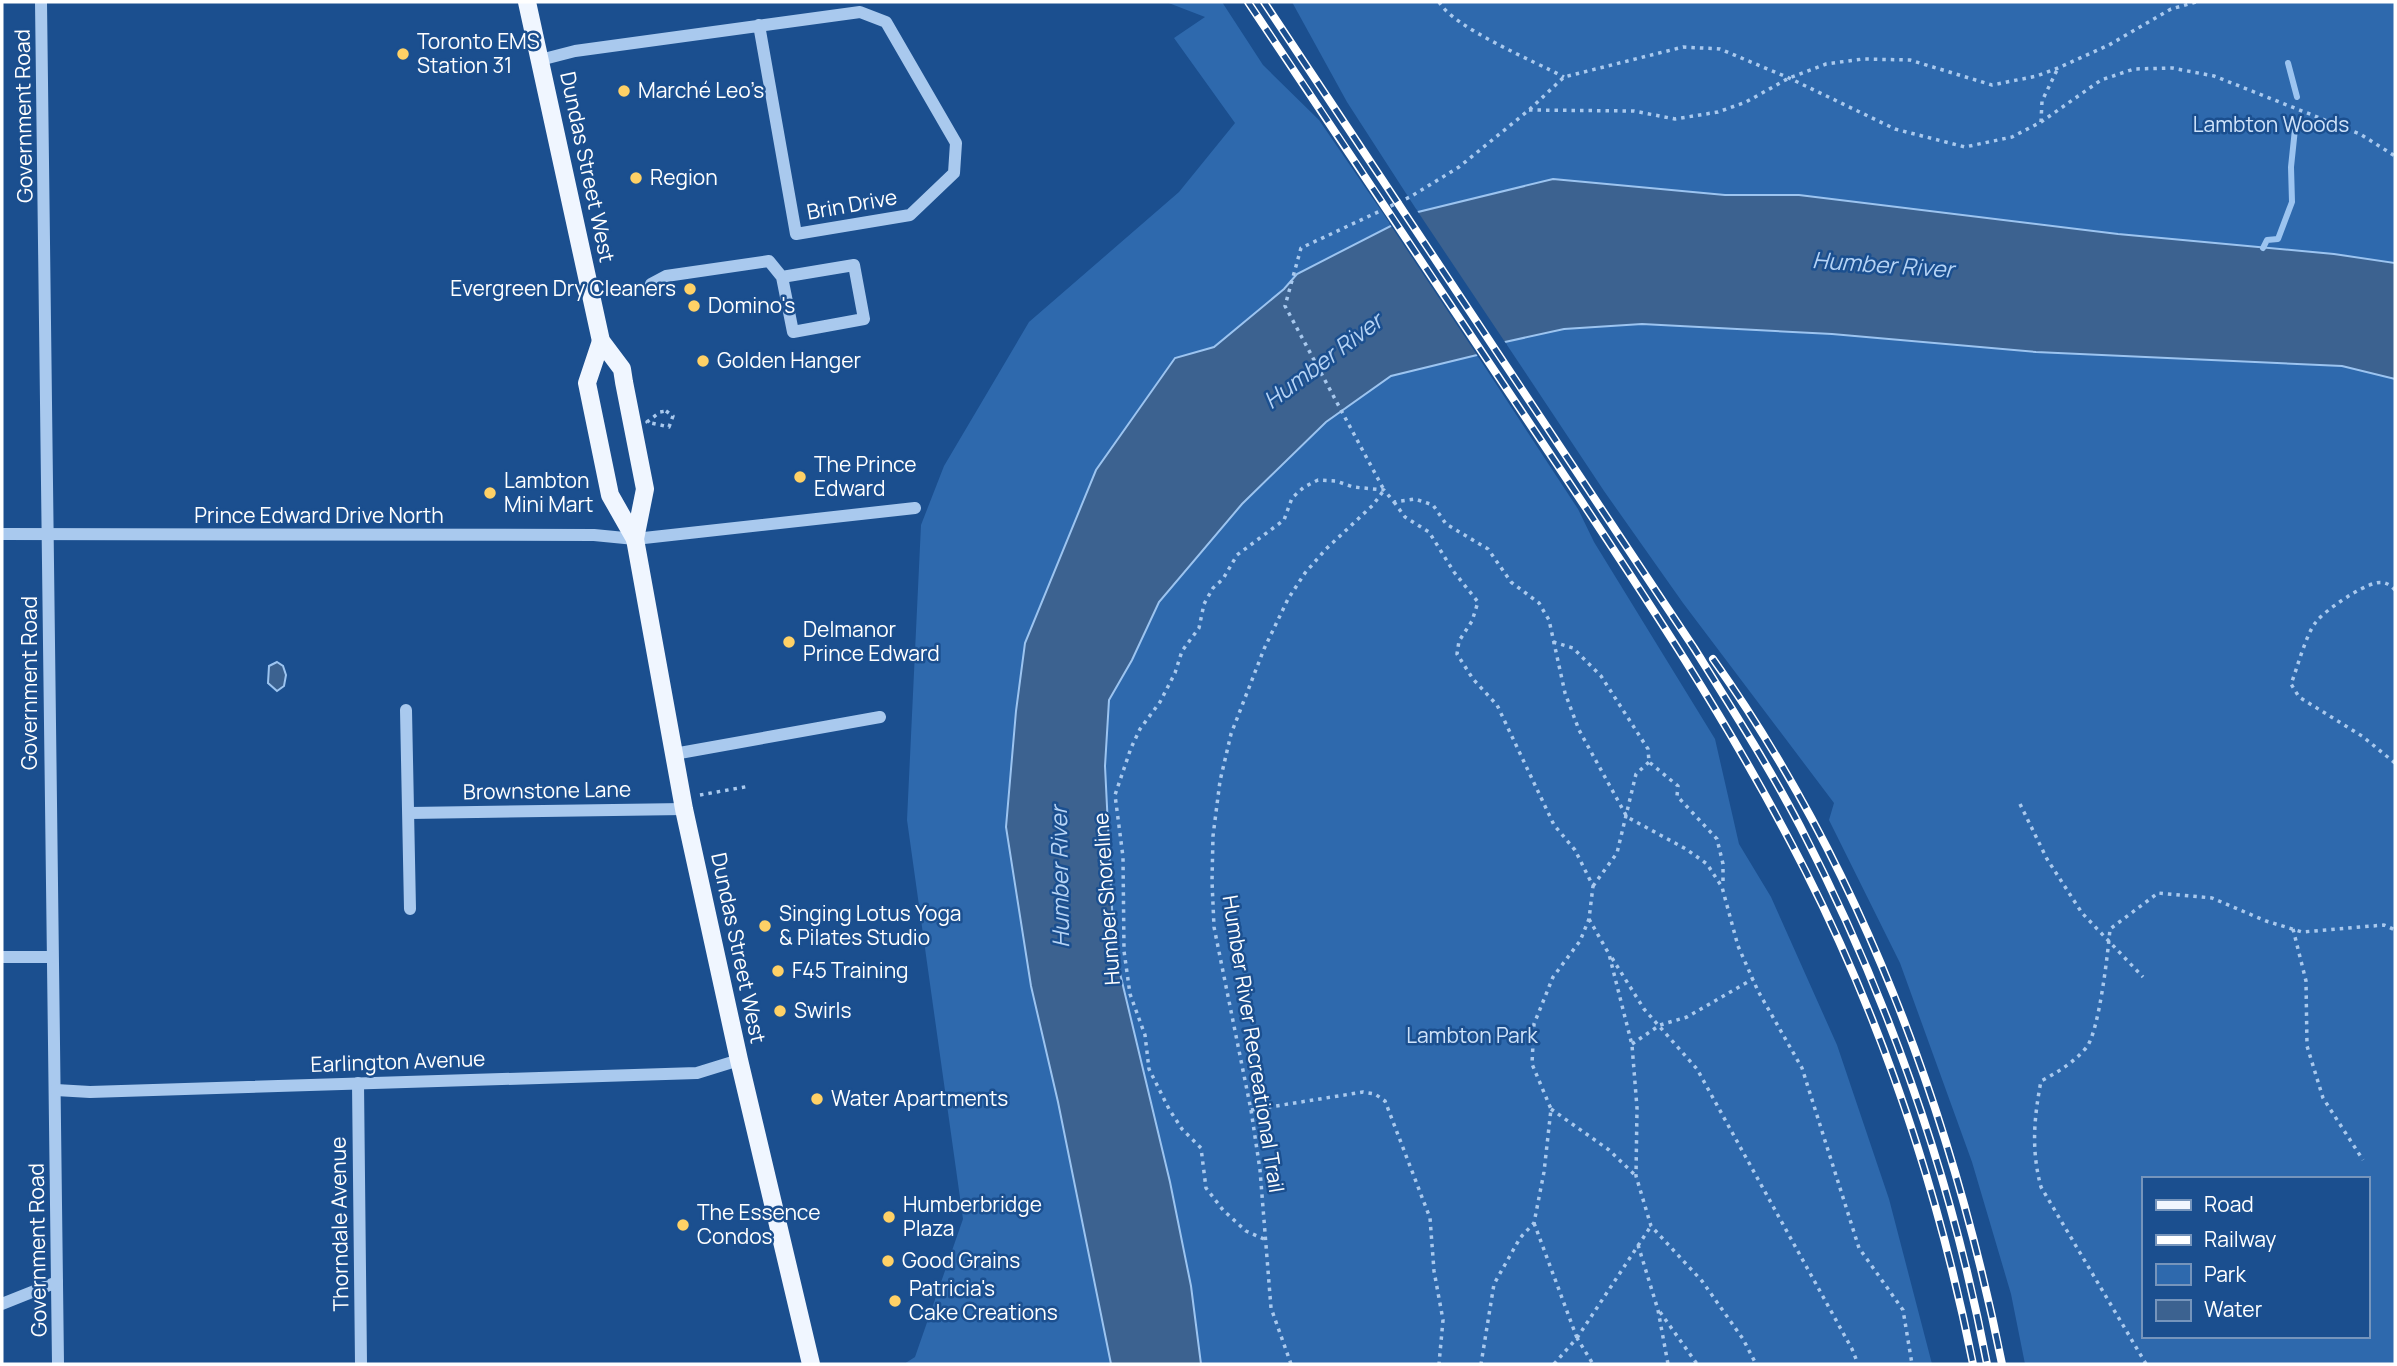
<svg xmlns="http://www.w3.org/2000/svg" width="2397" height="1366" font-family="Manrope,sans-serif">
<rect width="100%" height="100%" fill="#1b4f8f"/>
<g fill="#2e69ad" fill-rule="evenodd">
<polygon points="1166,2 1222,2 1263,65 1319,120 1391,225 1297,274 1284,289 1214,347 1175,358 1025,643 1016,711 1006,827 1031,986 1058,1102 1111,1364 904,1364 915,1357 963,1219 907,820 921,525 944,466 1029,322 1179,192 1235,123 1174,38 1205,17"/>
<polygon points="1292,2 2395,2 2395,263 2334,254 2118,234 1799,195 1725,195 1553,179 1418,212 1347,102"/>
<path d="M 1642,324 L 1832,334 L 2036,352 L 2342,366 L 2395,379 L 2395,1364 L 2025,1364 L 2011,1294 L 1972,1162 L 1900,963 L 1829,820 L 1834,803 L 1683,603 L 1604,491 L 1505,342 L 1564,329 ZM 2143,1179 L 2367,1179 L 2367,1336 L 2143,1336 Z"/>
<polygon points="1477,355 1578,509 1594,542 1715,739 1739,844 1771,897 1837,1045 1889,1199 1932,1364 1201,1364 1191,1286 1170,1182 1114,948 1105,766 1109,700 1132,660 1159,602 1242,504 1326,422 1391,376"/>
</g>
<g fill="#3c6290" stroke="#9cc4f0" stroke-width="2">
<polygon points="1553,179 1725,195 1799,195 2118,234 2334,254 2395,263 2395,379 2342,366 2036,352 1832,334 1642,324 1564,329 1505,342 1477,355 1391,376 1326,422 1242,504 1159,602 1132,660 1109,700 1105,766 1114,948 1170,1182 1191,1286 1201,1364 1111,1364 1058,1102 1031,986 1006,827 1016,711 1025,643 1096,470 1175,358 1214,347 1284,289 1297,274 1418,212"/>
<polygon points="277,662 283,666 286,675 284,686 277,691 268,683 269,666"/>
</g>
<polygon fill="#1b4f8f" points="1416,209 1418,212 1507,345 1479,358 1389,223"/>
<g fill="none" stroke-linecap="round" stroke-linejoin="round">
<g stroke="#9cc4f0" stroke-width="6">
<polyline points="2288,63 2297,97"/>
<polyline points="2263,248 2267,240 2278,239 2292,202 2291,167 2295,129"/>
</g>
<g stroke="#a9c9ee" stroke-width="3.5" stroke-dasharray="3.5 5" stroke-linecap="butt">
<path d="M 1439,2 C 1454,28 1534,61 1564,77"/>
<polyline points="1529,110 1634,111 1675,119 1718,112 1746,102 1789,78 1826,64 1863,59 1910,60 1992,85 2037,76 2058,68 2109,45 2171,9 2196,2"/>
<polyline points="2041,122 2042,101 2058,68"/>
<polygon points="666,411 673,416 669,427 647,422 660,412"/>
<polyline points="1394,502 1405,517 1429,532 1454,572 1478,602 1472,621 1459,641 1457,654 1473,679 1497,705 1554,825 1575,850 1593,886 1589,919 1580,941 1553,977 1534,1024 1532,1064 1551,1109 1544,1172 1534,1223 1520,1238 1494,1284 1481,1364"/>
<path d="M 2395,590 C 2389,584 2384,581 2376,583 C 2361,586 2325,610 2316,622 C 2306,634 2297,669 2291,684 L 2299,697 L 2362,736 L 2395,763"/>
<polyline points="1553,642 1573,648 1601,676 1648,749 1649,762 1678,786 1677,796 1717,839 1723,864 1723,884"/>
<polyline points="700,795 750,786"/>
<polyline points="2020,804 2047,859 2082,913 2143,977"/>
<polyline points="1593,886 1617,853 1636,774 1649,762"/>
<polyline points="1589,919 1609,954 1632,1045 1637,1108 1636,1176 1651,1226 1702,1281 1743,1339 1756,1364"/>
<polyline points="2293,929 2306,981 2307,1046 2323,1098 2363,1160"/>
<polyline points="1612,958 1644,1009 1697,1069 1852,1349 1858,1364"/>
<polyline points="1632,1044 1660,1025 1687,1017 1753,979"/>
<polyline points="1551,1109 1609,1150 1636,1176"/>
<polyline points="1251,1110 1363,1092 1375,1094 1385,1101 1430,1218 1434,1271 1443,1320 1439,1364"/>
<polyline points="1534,1223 1577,1338"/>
<polyline points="1264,1239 1246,1231 1223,1210 1206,1188 1201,1148 1182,1129 1169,1109 1149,1069 1145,1035 1130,994 1124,951 1123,857 1115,795 1131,748 1140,729 1160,702 1175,673 1182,651 1199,628 1204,604 1213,588 1223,579 1237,555 1284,520 1292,498 1304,487 1318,480 1336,481 1353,487 1384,490 1394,502 1415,499 1433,505 1446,524 1488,549 1511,582 1539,603 1549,620 1565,693 1579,730 1627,817 1686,849 1707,864 1722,887 1738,946 1758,991 1802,1068 1859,1248 1903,1310 1912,1364"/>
<polyline points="1638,1245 1658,1310 1668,1364"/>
<polyline points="1660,1312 1697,1364"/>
<polyline points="1577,1338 1651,1226"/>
<polyline points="1291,1364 1271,1308 1260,1170 1251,1110 1214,927 1212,881 1213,836 1220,781 1231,734 1264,649 1288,599 1305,573 1326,549 1373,505 1384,490 1285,306 1301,248 1410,197 1459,167 1529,110 1564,77 1683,47 1720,49 1789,78 1895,129 1965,147 2012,137 2041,122 2101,80 2134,69 2172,68 2214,76 2360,134 2395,156"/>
<polyline points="1554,1364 1577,1338 1593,1364"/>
<path d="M 2146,1364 L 2041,1187 C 2031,1150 2034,1118 2041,1081 C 2058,1072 2073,1063 2086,1048 C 2099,1033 2108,952 2110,929 L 2158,893 L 2212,898 L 2266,921 L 2302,932 L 2384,925 L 2395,930"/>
</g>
<g stroke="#a9c9ee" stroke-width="12">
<polyline points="41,2 58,1364"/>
<polyline points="540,60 575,51 860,12 886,22 956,143 954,173 910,215 796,234 759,25"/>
<polyline points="651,284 666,276 769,261 782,277 793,332 864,319 854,265 782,277"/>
<polyline points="2,534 594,535 635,539 915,508"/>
<polyline points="406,710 410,909"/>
<polyline points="674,754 880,717"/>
<polyline points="409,813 684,809"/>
<polyline points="2,957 52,957"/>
<polyline points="358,1083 361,1364"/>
<polyline points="56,1090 90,1092 697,1073 739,1060"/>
<polyline points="2,1304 57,1282"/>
</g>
<g stroke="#f0f6ff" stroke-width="18">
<polyline points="527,2 601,341 622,369 624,382 645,489 635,539 684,809 739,1060 811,1364"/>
<polyline points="601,341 587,383 610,495 635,539"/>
</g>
<defs>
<g id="rail">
<path d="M 1248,2 C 1341,140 1433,279 1526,418 C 1624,565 1725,712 1805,870 C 1884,1026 1939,1193 1973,1364"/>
<path d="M 1264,2 L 1694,648 C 1731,707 1768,765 1800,826 C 1888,996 1951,1176 1987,1364"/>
<path d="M 1713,659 C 1861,868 1952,1114 2002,1364"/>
</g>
</defs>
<use href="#rail" stroke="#fff" stroke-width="8"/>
<use href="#rail" stroke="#1b4f8f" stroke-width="5" stroke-dasharray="16" stroke-linecap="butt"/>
</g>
<g fill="#ffd166" stroke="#1b4f8f" stroke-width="2.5">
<circle cx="403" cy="54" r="7"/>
<circle cx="624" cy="91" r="7"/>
<circle cx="636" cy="178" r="7"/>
<circle cx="690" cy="289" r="7"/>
<circle cx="694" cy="306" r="7"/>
<circle cx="703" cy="361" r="7"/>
<circle cx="800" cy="477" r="7"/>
<circle cx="490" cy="493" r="7"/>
<circle cx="789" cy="642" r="7"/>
<circle cx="765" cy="926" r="7"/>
<circle cx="778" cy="971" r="7"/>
<circle cx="780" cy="1011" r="7"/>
<circle cx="817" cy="1099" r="7"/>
<circle cx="889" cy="1217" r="7"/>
<circle cx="683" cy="1225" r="7"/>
<circle cx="888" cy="1261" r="7"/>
<circle cx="895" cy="1301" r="7"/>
</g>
<g text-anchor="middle" stroke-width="5" stroke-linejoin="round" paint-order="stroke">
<g font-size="21" fill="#fff" stroke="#1b4f8f" text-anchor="start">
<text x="417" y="49">Toronto EMS<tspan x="417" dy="24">Station 31</tspan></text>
<text x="638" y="98">Marché Leo’s</text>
<text x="650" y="185">Region</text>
<text x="676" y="296" text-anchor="end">Evergreen Dry Cleaners</text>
<text x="708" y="313">Domino's</text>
<text x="717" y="368">Golden Hanger</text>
<text x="814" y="472">The Prince<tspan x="814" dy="24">Edward</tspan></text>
<text x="504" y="488">Lambton<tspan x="504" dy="24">Mini Mart</tspan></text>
<text x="803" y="637">Delmanor<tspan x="803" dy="24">Prince Edward</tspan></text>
<text x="779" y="921">Singing Lotus Yoga<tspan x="779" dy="24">&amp; Pilates Studio</tspan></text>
<text x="792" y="978">F45 Training</text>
<text x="794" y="1018">Swirls</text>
<text x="831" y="1106">Water Apartments</text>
<text x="903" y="1212">Humberbridge<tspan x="903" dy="24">Plaza</tspan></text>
<text x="697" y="1220">The Essence<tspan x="697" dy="24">Condos</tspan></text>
<text x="902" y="1268">Good Grains</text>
<text x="909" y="1296">Patricia's<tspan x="909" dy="24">Cake Creations</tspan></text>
</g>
<g font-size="21" fill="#fff" stroke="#1b4f8f">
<text transform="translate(24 116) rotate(-91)" y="7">Government Road</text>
<text transform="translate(587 167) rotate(78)" y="7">Dundas Street West</text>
<text transform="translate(852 205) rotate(-10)" y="7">Brin Drive</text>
<text x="319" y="523">Prince Edward Drive North</text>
<text transform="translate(30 683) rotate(-90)" y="7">Government Road</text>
<text transform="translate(547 791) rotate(-1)" y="7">Brownstone Lane</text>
<text transform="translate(1107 899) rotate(-94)" y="7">Humber Shoreline</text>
<text transform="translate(738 948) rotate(78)" y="7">Dundas Street West</text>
<text transform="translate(1253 1044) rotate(81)" y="7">Humber River Recreational Trail</text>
<text transform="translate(398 1062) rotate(-2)" y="7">Earlington Avenue</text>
<text transform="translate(340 1224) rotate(-91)" y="7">Thorndale Avenue</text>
<text transform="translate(38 1250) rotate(-91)" y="7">Government Road</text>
</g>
<g font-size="21" fill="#cfe3fa" stroke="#1b4f8f">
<text x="2271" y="132">Lambton Woods</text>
<text x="1472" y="1043">Lambton Park</text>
</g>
<g font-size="23" font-style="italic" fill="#b5d3f5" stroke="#1b4f8f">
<text transform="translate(1883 265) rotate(4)" y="8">Humber River</text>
<text transform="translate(1323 361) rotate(-37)" y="8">Humber River</text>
<text transform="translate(1060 877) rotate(-91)" y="8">Humber River</text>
</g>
</g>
<rect width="2397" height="1366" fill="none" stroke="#ffffff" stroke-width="7"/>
<rect x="2142" y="1177" width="228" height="161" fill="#1b4f8f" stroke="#7695bc" stroke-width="2"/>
<rect x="2156" y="1200" width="35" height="10" fill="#f0f6ff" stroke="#7695bc" stroke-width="2"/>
<text x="2204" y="1212" font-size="21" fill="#ffffff">Road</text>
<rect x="2156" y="1235" width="35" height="10" fill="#ffffff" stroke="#7695bc" stroke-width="2"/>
<text x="2204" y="1247" font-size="21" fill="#ffffff">Railway</text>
<rect x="2156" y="1264" width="35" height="21" fill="#2e69ad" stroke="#7695bc" stroke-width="2"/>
<text x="2204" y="1282" font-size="21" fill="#ffffff">Park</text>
<rect x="2156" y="1300" width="35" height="21" fill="#3c6290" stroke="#7695bc" stroke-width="2"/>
<text x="2204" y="1317" font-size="21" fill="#ffffff">Water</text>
</svg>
